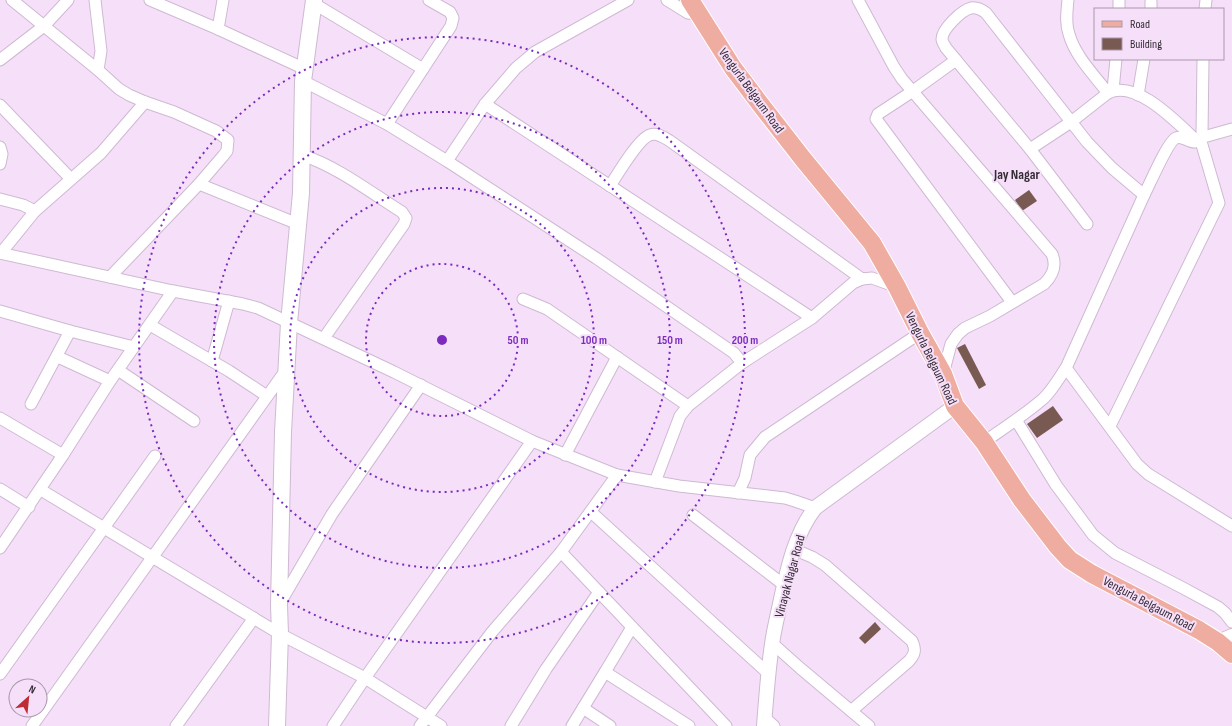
<svg xmlns="http://www.w3.org/2000/svg" width="1232" height="726" font-family="'Sofia Sans Condensed',sans-serif">
<rect width="100%" height="100%" fill="#f6dff9"/>
<g fill="#795a53">
<polygon points="1029,190 1037,201 1022,211 1015,200"/>
<polygon points="965,344 986,385 979,389 957,348"/>
<polygon points="1053,406 1063,420 1037,438 1027,424"/>
<polygon points="875,622 881,629 865,644 859,638"/>
</g>
<g fill="none" stroke-linecap="round" stroke-linejoin="round">
<defs>
<g id="minor">
<polyline points="12,0 98,70 119,89 129,95 145,102 174,112 216,131 228,140 227,151 223,156 199,184 110,277"/>
<polyline points="95,0 101,51 98,70"/>
<polyline points="150,0 218,29 305,69"/>
<polyline points="667,0 688,13 698,14"/>
<path d="M 858,0 L 894,67 L 902,79 L 1052,254 C 1057,266 1053,275 1044,284 L 990,316 L 965,328 L 958,334 L 951,344 L 943,374"/>
<path d="M 1068,0 C 1067,11 1065,23 1069,34 C 1075,56 1094,75 1108,93"/>
<polyline points="313,3 423,69"/>
<polyline points="1119,9 1119,0"/>
<polyline points="1151,9 1151,2"/>
<polyline points="1205,9 1206,0"/>
<polyline points="218,29 223,0"/>
<polyline points="0,60 44,26 68,0"/>
<polyline points="956,60 913,91 878,114 876,119 1012,302"/>
<polyline points="303,81 387,124 447,161 596,258 734,353 742,363"/>
<polyline points="1113,90 1116,59"/>
<polyline points="1138,95 1144,59"/>
<polyline points="485,104 812,318"/>
<polyline points="0,105 71,179"/>
<polyline points="387,124 451,26 453,18 450,12 429,0"/>
<polyline points="0,147 2,154 0,164"/>
<path d="M 1030,149 L 1071,122 L 1108,93 C 1137,79 1177,123 1197,141"/>
<path d="M 302,155 C 338,167 370,192 402,212 L 406,218 L 404,224 L 324,338"/>
<polyline points="447,161 485,104 516,68 535,52 628,0"/>
<polyline points="199,184 298,224"/>
<path d="M 610,186 C 617,175 639,138 650,135 C 657,132 665,138 670,141 L 862,279"/>
<path d="M 1144,195 C 1149,186 1168,141 1176,138 C 1185,134 1196,152 1202,134 L 1203,59"/>
<polyline points="0,199 23,205 35,211"/>
<polyline points="0,253 173,291 243,304 258,308 394,372 532,441 617,475 679,486 785,498 795,501 815,508"/>
<polyline points="1,253 35,211 101,153 145,102"/>
<polyline points="523,299 547,309 688,406"/>
<polyline points="0,311 70,331 134,347"/>
<polyline points="150,325 229,371 267,396"/>
<polyline points="58,357 110,381"/>
<polyline points="212,361 229,301"/>
<polyline points="1066,368 1137,464 1148,474 1232,526"/>
<polyline points="118,370 194,421"/>
<polyline points="31,404 70,331"/>
<polyline points="0,418 63,455"/>
<polyline points="1016,420 1056,485 1093,535 1115,553 1183,588 1218,607 1225,613 1232,622"/>
<polyline points="1110,426 1219,203 1200,138 1232,129"/>
<path d="M 984,442 C 1004,428 1026,414 1044,398 C 1053,389 1059,378 1066,368 L 1144,195 L 1112,168 L 1087,142 L 986,13 C 982,10 977,7 971,8 C 962,10 942,29 942,39 C 942,42 945,46 946,48 L 1030,149 L 1087,224"/>
<polyline points="565,455 617,357"/>
<polyline points="655,482 680,416 688,406 742,363 812,318 853,283 862,279 872,278 897,287"/>
<polyline points="0,489 29,507"/>
<polyline points="41,490 280,634 365,678 441,726"/>
<polyline points="738,493 745,478 750,455 765,437 920,333"/>
<polyline points="591,512 769,674"/>
<polyline points="693,515 784,585"/>
<polyline points="0,548 63,455 110,381 173,291"/>
<path d="M 793,549 L 812,557 L 825,565 L 912,641 C 916,650 915,654 909,661 L 851,711"/>
<polyline points="561,552 726,726"/>
<polyline points="280,603 332,514 421,385"/>
<polyline points="772,643 800,668 869,726"/>
<polyline points="605,672 632,627"/>
<polyline points="0,674 155,456"/>
<polyline points="583,708 610,726"/>
<polyline points="765,718 774,726"/>
<polyline points="32,726 286,370"/>
<polyline points="176,726 254,618"/>
<polyline points="333,726 365,678 532,441"/>
<polyline points="420,726 492,632 561,552 617,475"/>
<polyline points="511,726 546,669 599,592"/>
<polyline points="572,726 605,672 689,726"/>
</g>
<g id="tertiary">
<polyline points="1218,642 1232,636"/>
<path d="M 764,726 C 766,699 768,671 772,644 C 774,629 778,614 781,599 C 788,567 795,534 815,508 L 955,406"/>
</g>
<polyline id="secondary" points="277,726 280,634 279,605 283,432 289,323 301,193 303,81 314,0"/>
<polyline id="primary" points="690,0 733,68 764,109 803,159 872,243 897,287 920,333 943,374 955,406 984,442 1022,500 1058,547 1070,560 1092,574 1199,630 1218,642 1232,654"/>
</defs>
<use href="#minor" stroke="#ceb9d2" stroke-width="13"/>
<use href="#tertiary" stroke="#ceb9d2" stroke-width="16"/>
<use href="#secondary" stroke="#ceb9d2" stroke-width="18"/>
<use href="#primary" stroke="#fff" stroke-width="20"/>
<use href="#minor" stroke="#fff" stroke-width="11"/>
<use href="#tertiary" stroke="#fff" stroke-width="14"/>
<use href="#secondary" stroke="#fff" stroke-width="16"/>
<use href="#primary" stroke="#eeada0" stroke-width="18"/>
</g>
<g fill="none" stroke="#7b2cbf" stroke-width="2" stroke-dasharray="2 4">
<circle cx="442" cy="340" r="76"/>
<circle cx="442" cy="340" r="152"/>
<circle cx="442" cy="340" r="228"/>
<circle cx="442" cy="340" r="303"/>
</g>
<g text-anchor="middle" stroke-width="4" stroke-linejoin="round" paint-order="stroke">
<g font-size="13" fill="#342b35" stroke="#f6dff9">
<text transform="translate(752 90) rotate(54)" y="5">Vengurla Belgaum Road</text>
<text transform="translate(932 358) rotate(64)" y="5">Vengurla Belgaum Road</text>
<text transform="translate(789 576) rotate(-75)" y="5">Vinayak Nagar Road</text>
<text transform="translate(1149 603) rotate(28)" y="5">Vengurla Belgaum Road</text>
</g>
<g font-size="14" font-weight="bold" fill="#342b35" stroke="#f6dff9">
<text x="1017" y="179">Jay Nagar</text>
</g>
</g>
<circle cx="442" cy="340" r="6" fill="#7b2cbf" stroke="#f6dff9" stroke-width="2"/>
<g font-size="12" text-anchor="middle" font-weight="bold" fill="#7b2cbf" stroke="#f6dff9" stroke-width="4" stroke-linejoin="round" paint-order="stroke">
<text x="518" y="344">50 m</text>
<text x="594" y="344">100 m</text>
<text x="670" y="344">150 m</text>
<text x="745" y="344">200 m</text>
</g>
<rect x="1094" y="8" width="130" height="52" fill="#f6dff9" stroke="#a897ab"/>
<rect x="1102" y="21" width="20" height="6" fill="#eeada0" stroke="#a897ab"/>
<text x="1130" y="28" font-size="12" fill="#342b35">Road</text>
<rect x="1102" y="38" width="20" height="12" fill="#795a53" stroke="#a897ab"/>
<text x="1130" y="48" font-size="12" fill="#342b35">Building</text>
<g transform="translate(28 698) rotate(27)"><circle r="19" fill="#f6dff9" stroke="#a897ab"/>
<path d="M0-3L7 15L0 10L-7 15Z" fill="#bd2d33"/>
<text y="-6" font-size="11" font-weight="bold" text-anchor="middle" fill="#342b35">N</text>
</g>
</svg>
